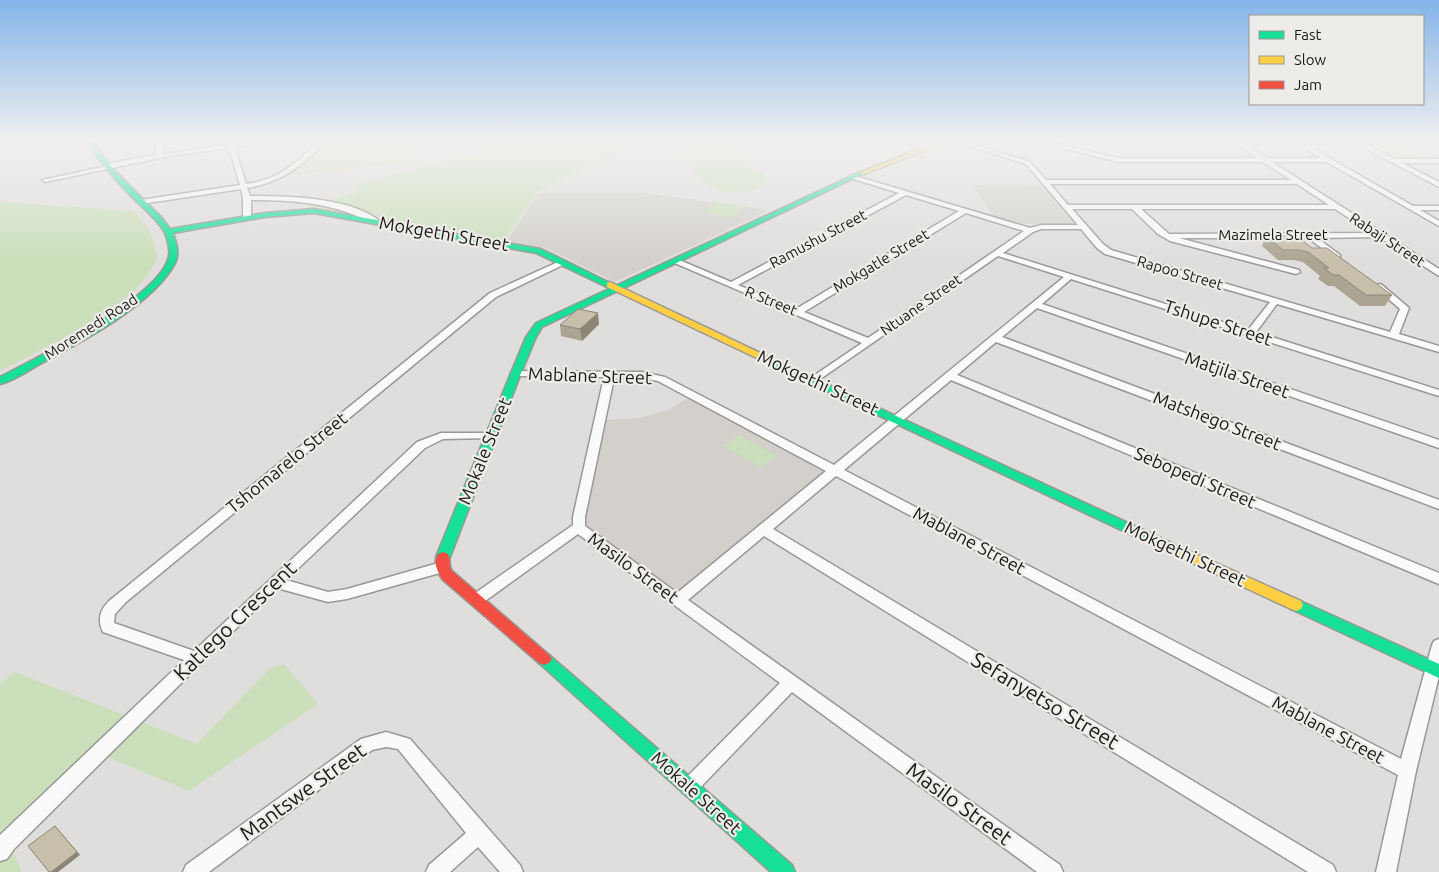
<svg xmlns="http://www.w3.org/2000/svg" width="1439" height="872" font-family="Ubuntu,sans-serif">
<rect width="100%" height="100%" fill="#dfdedc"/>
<g fill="#d3d0cb">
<polygon points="973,185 1041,186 1074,224 1026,224 993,216"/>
<polygon points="539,193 645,193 770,210 615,282 546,248 507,241"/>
<polygon points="690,397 829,472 679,594 595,535 587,525 586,515 606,420 639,418 668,410"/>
</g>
<g fill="#cadfba">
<polygon points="326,141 411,141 408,163 289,175"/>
<polygon points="518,141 636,141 537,193 504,241 307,206 355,193 355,185"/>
<polygon points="1363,143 1390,143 1421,159 1393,159"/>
<path d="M 698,145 C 733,141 741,155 765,176 L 767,180 L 766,184 C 753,194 722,196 708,185 C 698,177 689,165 681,156 L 684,149 Z"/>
<path d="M 0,202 L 134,211 L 151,233 L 157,257 C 154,263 152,269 148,274 C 125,310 39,351 0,371 Z"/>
<polygon points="716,202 744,207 732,218 704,213"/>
<polygon points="739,435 777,456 761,467 723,446"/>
<polygon points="284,664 318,704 189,791 107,757 13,851 22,872 0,872 0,684 15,672 197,744 270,668"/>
</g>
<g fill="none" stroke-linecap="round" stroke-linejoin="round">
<defs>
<g id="street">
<polygon points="46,141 55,141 39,148 34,147"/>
<path d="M 158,141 L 164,141 L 162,154 L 228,145 L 229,141 L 235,141 L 234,144 L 275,141 L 235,148 L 246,184 C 281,179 294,164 319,141 L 326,141 C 302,166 282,182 247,188 L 250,196 C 287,196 352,197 381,222 L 374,224 C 335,203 294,200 251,200 L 251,218 L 247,220 L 243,218 L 243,198 L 241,189 L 141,204 L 137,202 L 141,200 L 240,185 L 229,148 L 169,156 L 45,182 L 42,180 L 103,167 L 106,164 L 155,155 Z"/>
<polygon points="899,141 910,141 931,148 928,150"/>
<path d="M 953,141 L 963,141 L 1030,162 L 1046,180 L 1291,180 L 1263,162 L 1118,162 L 1034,141 L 1045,141 L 1118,158 L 1257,158 L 1232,141 L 1240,141 L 1266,158 L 1321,158 L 1293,141 L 1439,141 L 1439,143 L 1364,143 L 1395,159 L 1439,159 L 1439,163 L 1402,163 L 1439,182 L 1439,187 L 1355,143 L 1305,144 L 1413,206 L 1439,206 L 1439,210 L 1420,210 L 1439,221 L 1439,226 L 1327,162 L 1272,162 L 1439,269 L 1439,276 L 1379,237 L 1317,238 L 1340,255 L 1340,259 L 1337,259 L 1308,238 L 1179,238 L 1299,270 L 1300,272 L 1296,274 L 1170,241 L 1158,234 L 1132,209 L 1072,209 L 1103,244 L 1111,250 L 1390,332 L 1400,309 L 1375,287 L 1379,284 L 1382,285 L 1409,308 L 1399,334 L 1439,346 L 1439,352 L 1277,304 L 1256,332 L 1439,390 L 1439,396 L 1071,279 L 1042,304 L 1439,440 L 1439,448 L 1037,308 L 1002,337 L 1439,500 L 1439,509 L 996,342 L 957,375 L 1439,573 L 1439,584 L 951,380 L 844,470 L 1401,759 L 1432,645 L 1434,641 L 1439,639 L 1439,676 L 1416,771 L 1396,872 L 1376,872 L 1398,775 L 836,476 L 773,529 L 1333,865 L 1336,872 L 1308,872 L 764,536 L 688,600 L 1060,865 L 1063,872 L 1037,872 L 792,692 L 695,793 L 689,795 L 683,793 L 680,787 L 683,781 L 780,683 L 578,534 L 481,604 L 476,605 L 471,604 L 469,600 L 471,596 L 573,525 L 573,517 L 604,377 L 516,376 L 511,373 L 512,371 L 642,372 L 665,377 L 834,465 L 1064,277 L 998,256 L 813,384 L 809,383 L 808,381 L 809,379 L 862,343 L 670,261 L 677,259 L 731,282 L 899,193 L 850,178 L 849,177 L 852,175 L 1030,228 L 1041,225 L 1078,225 L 1026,164 ZM 1050,184 L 1297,184 L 1329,205 L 1068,205 ZM 906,195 L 959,211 L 796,309 L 738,285 ZM 1141,209 L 1335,209 L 1372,233 L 1169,234 ZM 966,213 L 1024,231 L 868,338 L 804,312 ZM 1041,229 L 1081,229 L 1097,248 L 1105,254 L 1270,302 L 1248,330 L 1003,253 L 1033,232 ZM 614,378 L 642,378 L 658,381 L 826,471 L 677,593 L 585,526 L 585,517 Z"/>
<path d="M 560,261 L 567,263 L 496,297 L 126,602 L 115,614 L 114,623 L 194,651 L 417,442 L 441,433 L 496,433 L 498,435 L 492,438 L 443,439 L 425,448 L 286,580 L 328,592 L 347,589 L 442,562 L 447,563 L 449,567 L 447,571 L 347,599 L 328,602 L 277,588 L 14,849 L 7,859 L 0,861 L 0,835 L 184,660 L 103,632 C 97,620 100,610 109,601 L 490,293 Z"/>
<polygon points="386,732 410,739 520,865 523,872 500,872 478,847 450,872 426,872 429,865 466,833 398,749 386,747 372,750 209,872 183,872 186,865 361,739"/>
</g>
<g id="fast">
<path d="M 86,141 L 92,141 L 114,170 L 160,216 L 170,229 L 265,213 L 314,209 L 541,249 L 614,285 L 610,288 L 607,287 L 536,253 L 314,213 L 265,217 L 173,233 C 176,242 180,254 175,263 C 153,305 79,343 38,365 C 26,372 13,381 0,384 L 0,377 C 39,357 154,300 168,260 C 171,251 168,239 164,231 C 156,218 143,208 132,197 C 115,180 100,162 86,141 Z"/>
<polygon points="860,172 865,173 542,327 536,337 521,373 450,557 448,560 443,562 438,560 436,557 511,373 526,337 536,323"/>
<polygon points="766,356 1163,539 1165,542 1163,545 1153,545 763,361 761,359"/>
<polygon points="1296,599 1439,664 1439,678 1291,609 1289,605 1291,601"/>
<polygon points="544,653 549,655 792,865 795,872 771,872 539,663 536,659 539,655"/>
</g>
<g id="slow">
<polygon points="940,141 949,141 864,174 859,173"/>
<polygon points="610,282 769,357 771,359 769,361 763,361 607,287 607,283"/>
<polygon points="1158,537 1301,601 1303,605 1301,609 1296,611 1291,609 1153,545 1151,542 1153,539"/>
</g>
<path id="jam" d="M 443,552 L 448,554 C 451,560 448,565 452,571 L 549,655 L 552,659 L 549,663 L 544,665 L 539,663 L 442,579 C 437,570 433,563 438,554 Z"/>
</defs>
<use href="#street" stroke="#999896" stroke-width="3"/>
<use href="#fast" stroke="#999896" stroke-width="3"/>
<use href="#slow" stroke="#999896" stroke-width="3"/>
<use href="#jam" stroke="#999896" stroke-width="3"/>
<use href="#street" fill="#fafafa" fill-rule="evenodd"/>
<use href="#fast" fill="#16e098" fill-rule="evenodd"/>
<use href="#slow" fill="#ffcf43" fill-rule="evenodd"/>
<use href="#jam" fill="#f24e42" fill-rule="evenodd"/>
</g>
<g fill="#aca492">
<polygon points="1266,236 1312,248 1392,295 1385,306 1360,306 1334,286 1328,286 1318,279 1320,276 1303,262 1294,260 1278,260 1262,246"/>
<polygon points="599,324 582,341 561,336 560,325"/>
</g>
<g fill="#8c8677">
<polygon points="598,313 599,324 582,341 580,329"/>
<polygon points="55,826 80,855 58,872 51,872"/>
</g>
<g fill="#c8bfaa" stroke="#8c8677">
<polygon points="1266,236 1296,236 1312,248 1327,248 1392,295 1366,295 1339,275 1333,275 1324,268 1329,268 1308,252 1299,250 1283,250"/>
<polygon points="578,309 598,313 580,329 560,325"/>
<polygon points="55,826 77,852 51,872 49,872 28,846"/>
</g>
<linearGradient id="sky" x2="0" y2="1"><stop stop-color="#84b4e9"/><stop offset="0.54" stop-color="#f1f0ef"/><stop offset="1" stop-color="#f1f0ef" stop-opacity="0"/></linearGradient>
<rect width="1439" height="263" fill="url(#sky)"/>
<g text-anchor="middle" stroke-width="4.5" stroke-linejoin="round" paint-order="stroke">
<g font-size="15" fill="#1a1918" stroke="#edece9">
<text x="1273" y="240">Mazimela Street</text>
<text transform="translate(818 239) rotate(-28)" y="5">Ramushu Street</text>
<text transform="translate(1387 240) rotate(33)" y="5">Rabaji Street</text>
<text transform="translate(881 261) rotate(-31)" y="5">Mokgatle Street</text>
<text transform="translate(1180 273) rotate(16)" y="5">Rapoo Street</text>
<text transform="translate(771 301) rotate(22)" y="5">R Street</text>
<text transform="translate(921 305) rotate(-35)" y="5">Ntuane Street</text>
<text transform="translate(91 327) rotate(-33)" y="5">Moremedi Road</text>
</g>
<g font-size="18" fill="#1a1918" stroke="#edece9">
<text transform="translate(444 234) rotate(10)" y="6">Mokgethi Street</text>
<text transform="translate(1218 323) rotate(18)" y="6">Tshupe Street</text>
<text transform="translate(1237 375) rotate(19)" y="6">Matjila Street</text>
<text transform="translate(590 376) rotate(2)" y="6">Mablane Street</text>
<text transform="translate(818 383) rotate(25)" y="6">Mokgethi Street</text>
<text transform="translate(1217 421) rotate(21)" y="6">Matshego Street</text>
<text transform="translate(485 451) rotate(-68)" y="6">Mokale Street</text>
<text transform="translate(287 463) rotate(-39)" y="6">Tshomarelo Street</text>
<text transform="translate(1195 478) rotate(23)" y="6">Sebopedi Street</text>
<text transform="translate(969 541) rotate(28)" y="6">Mablane Street</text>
<text transform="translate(1185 554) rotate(25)" y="6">Mokgethi Street</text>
<text transform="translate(633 568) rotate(36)" y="6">Masilo Street</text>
<text transform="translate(1328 730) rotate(28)" y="6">Mablane Street</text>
<text transform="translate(696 793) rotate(42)" y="6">Mokale Street</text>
</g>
<g font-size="21" fill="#1a1918" stroke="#edece9">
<text transform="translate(235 621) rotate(-44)" y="7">Katlego Crescent</text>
<text transform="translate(1045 701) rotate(31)" y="7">Sefanyetso Street</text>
<text transform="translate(303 792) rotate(-36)" y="7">Mantswe Street</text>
<text transform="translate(959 804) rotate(36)" y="7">Masilo Street</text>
</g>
</g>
<rect x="1249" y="15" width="175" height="90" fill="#edece9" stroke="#999895"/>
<rect x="1259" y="31" width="25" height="8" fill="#16e098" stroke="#999895"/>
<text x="1294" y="40" font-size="15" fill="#1a1918">Fast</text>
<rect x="1259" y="56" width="25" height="8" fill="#ffcf43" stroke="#999895"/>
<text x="1294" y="65" font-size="15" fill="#1a1918">Slow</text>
<rect x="1259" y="81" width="25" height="8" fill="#f24e42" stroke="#999895"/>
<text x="1294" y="90" font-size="15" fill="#1a1918">Jam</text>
</svg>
